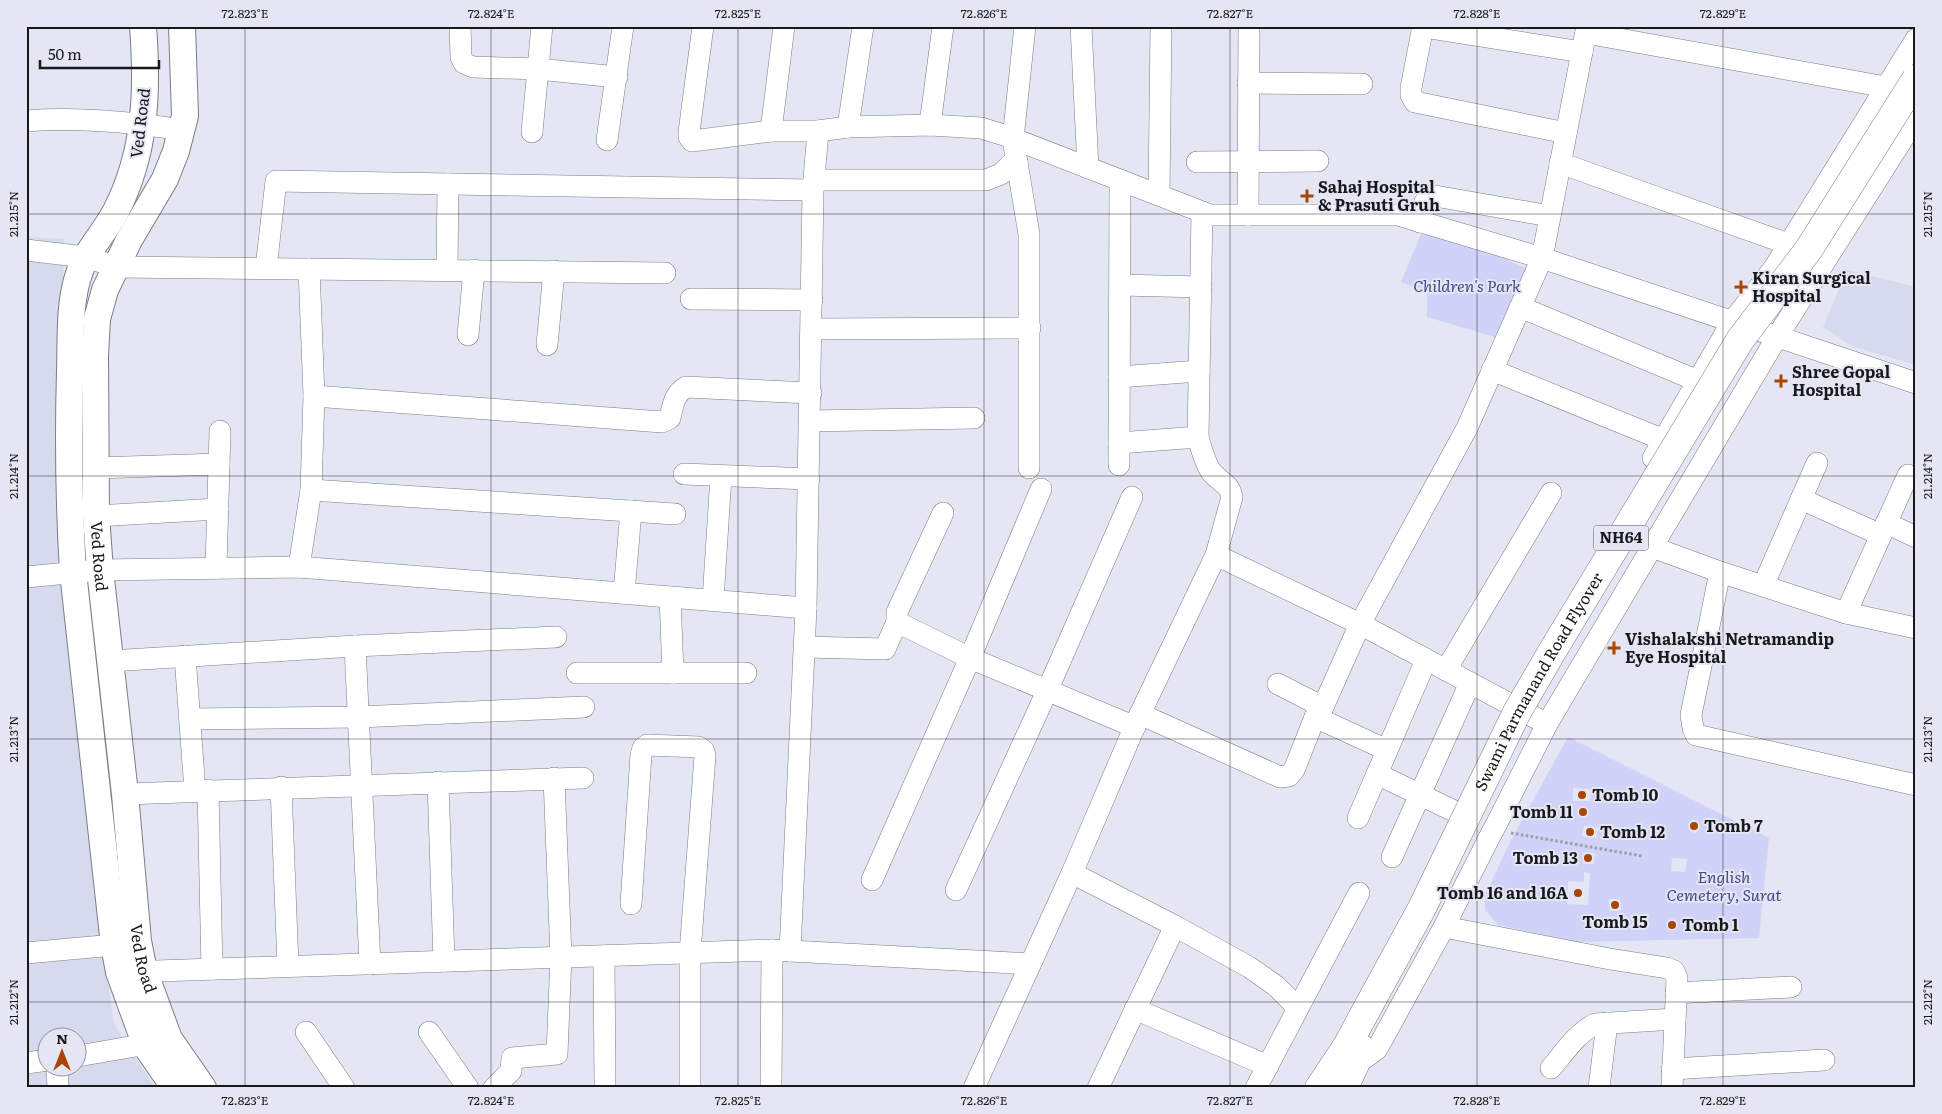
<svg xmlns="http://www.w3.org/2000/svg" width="1942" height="1114" font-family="Literata,serif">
<rect width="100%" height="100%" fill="#e4e6f3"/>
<g fill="#d7d9ed" fill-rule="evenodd">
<path d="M 26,237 L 64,239 L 61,428 L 98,916 L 114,1024 L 155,1088 L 26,1088 ZM 48,1036 L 78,1036 L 78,1066 L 48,1066 Z"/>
<polygon points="1847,270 1916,287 1916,365 1852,346 1823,327"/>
</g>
<g fill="#d0d3f7" fill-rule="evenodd">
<polygon points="1421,234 1470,242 1529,270 1498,338 1427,317 1427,292 1401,282"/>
<path d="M 1568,737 L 1769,838 L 1759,938 L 1576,942 L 1498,925 L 1485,910 L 1485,895 L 1511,840 ZM 1573,788 L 1591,789 L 1590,801 L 1573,801 ZM 1691,820 L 1697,820 C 1701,824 1700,829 1696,833 L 1691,832 L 1689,828 ZM 1584,826 L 1598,828 L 1596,838 L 1582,836 ZM 1583,852 L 1595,853 L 1594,864 L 1583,863 ZM 1672,858 L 1687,859 L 1685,872 L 1671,871 ZM 1584,872 L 1590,873 L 1588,905 L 1567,904 L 1568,881 L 1584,882 ZM 1609,899 L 1620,899 L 1621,910 L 1610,911 Z"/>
</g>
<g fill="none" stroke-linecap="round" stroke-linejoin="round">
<defs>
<g id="minor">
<polyline points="460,26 461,57 464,63 473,67 538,69 617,77"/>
<polyline points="703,26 689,132 689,137 692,141 771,131 818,131 848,127 930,125 981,128 1004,135 1210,215 1398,215 1542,258 1916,383"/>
<polyline points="1025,26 1013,139 1029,234 1029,468"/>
<polyline points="1081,26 1088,168"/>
<polyline points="1423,26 1411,88 1411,95 1415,102 1566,133"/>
<polyline points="1423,27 1582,52"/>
<polyline points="1586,33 1886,87"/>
<polyline points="1248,83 1362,84"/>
<path d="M 26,121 C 77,117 131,122 181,130"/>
<polyline points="930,125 943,26"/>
<polyline points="848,127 863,26"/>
<polyline points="771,131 784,26"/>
<polyline points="532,132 542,26"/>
<polyline points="607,140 623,26"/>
<polyline points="1197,162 1318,161"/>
<polyline points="1560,163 1788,244"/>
<polyline points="814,180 986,180 1001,174 1010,165 1017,162"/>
<polyline points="1159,195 1161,26"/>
<path d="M 1202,212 L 1198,437 C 1201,448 1204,460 1210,470 C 1217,481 1230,483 1232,497 L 1216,555"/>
<polyline points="1248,215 1249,26"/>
<polyline points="1420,222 1425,202 1428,198 1435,196 1550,216"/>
<polyline points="26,250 85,257 117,267 665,273"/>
<polyline points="266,268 276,181 813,190"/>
<polyline points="447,270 448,184"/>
<polyline points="1120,285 1201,287"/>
<polyline points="691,299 812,300"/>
<polyline points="1520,307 1698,381"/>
<polyline points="812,329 1030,328"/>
<polyline points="468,335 474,270"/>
<polyline points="547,345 554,271"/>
<polyline points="1492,370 1664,440"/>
<polyline points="1119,377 1199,371"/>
<path d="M 314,396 L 662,422 L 670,418 C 673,405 674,394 686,387 L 811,393"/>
<polyline points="810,421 974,418"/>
<polyline points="1119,443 1198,437"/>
<polyline points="1653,458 1732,322 1774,268 1916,39"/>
<polyline points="1119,465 1120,180"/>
<polyline points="96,468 219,464"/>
<polyline points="684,474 809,479"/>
<polyline points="311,490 675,514"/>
<polyline points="1801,499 1881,535"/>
<polyline points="943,513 897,612 897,622 970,658 1135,727"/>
<polyline points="96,516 218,509"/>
<polyline points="1886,523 1916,537"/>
<polyline points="1652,547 1720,572 1846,613 1916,628"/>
<polyline points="299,567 311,490 314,396 309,269"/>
<polyline points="216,568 220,431"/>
<polyline points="1720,572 1691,715 1693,728 1696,735 1916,785"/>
<polyline points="26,577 100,570 299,567 806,608"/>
<polyline points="1763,586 1817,463"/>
<polyline points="624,593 631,511"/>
<polyline points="670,597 673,673"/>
<polyline points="713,600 721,476"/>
<polyline points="1846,613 1908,475"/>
<polyline points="355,646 370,964"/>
<polyline points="805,647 885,649 897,622"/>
<polyline points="185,656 195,791"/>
<polyline points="110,661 355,646 556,637"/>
<polyline points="1446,670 1551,493"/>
<polyline points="577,673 746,673"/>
<polyline points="1278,684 1323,707"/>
<polyline points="1140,714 1280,777 1289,776 1294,770 1315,717 1323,707 1360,624 1467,428 1542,258 1587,26"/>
<polyline points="1315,717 1387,750"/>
<polyline points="190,719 359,717 584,707"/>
<polyline points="1377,774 1456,812"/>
<polyline points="438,782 444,961"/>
<polyline points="281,787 288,966"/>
<polyline points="208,790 212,969"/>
<polyline points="125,794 583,778"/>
<polyline points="1358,818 1426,660"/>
<polyline points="1497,823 1547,724 1777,337 1916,118"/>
<polyline points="1392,857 1470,683"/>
<polyline points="1072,873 1175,926 1249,967 1276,986 1298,1008"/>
<polyline points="872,880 970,658 1041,489"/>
<polyline points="956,890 1048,689 1132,497"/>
<polyline points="631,904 641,755 643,748 647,745 699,747 704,751 705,756 690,953 690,1088"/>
<polyline points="1444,927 1610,959 1667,968 1674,971 1677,978 1672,1088"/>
<polyline points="790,951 806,608 813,190 818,131"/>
<polyline points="26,953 114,945"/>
<polyline points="604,956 605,1088"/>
<polyline points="128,972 772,950 1030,964"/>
<polyline points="1676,993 1791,987"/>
<polyline points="1135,1009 1268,1066"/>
<polyline points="306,1032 344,1088"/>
<polyline points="429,1032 468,1088"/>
<polyline points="78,1056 159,1042"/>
<polyline points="26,1063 48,1060"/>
<polyline points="57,1066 58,1088"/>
<polyline points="1352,1067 1377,1049 1444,927 1489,838"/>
<path d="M 1551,1068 C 1564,1053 1577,1033 1595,1024 L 1675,1019"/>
<polyline points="1672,1069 1824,1060"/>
<polyline points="494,1088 511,1071 512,1058 557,1054 561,957 554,778"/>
<polyline points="771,1088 772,950"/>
<polyline points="974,1088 1072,873 1140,714 1216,555 1360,624 1547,724"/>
<polyline points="1098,1088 1175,926"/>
<polyline points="1256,1088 1359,893"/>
<polyline points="1599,1088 1607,1023"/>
</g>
<g id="major">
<path d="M 143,26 C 148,92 146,152 116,211 C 103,236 84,252 77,280 C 69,309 71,341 70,371 C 68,438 69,505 73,572 L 114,945 L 119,972 L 146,1046 L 175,1088"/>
<path id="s1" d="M 182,26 L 185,116 L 176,151 L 165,179 L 129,240 L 105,290 L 97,319 L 95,356 L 96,516 L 100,570 L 125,794 L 138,941 L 144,971 L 169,1039 L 203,1088"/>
</g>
<g id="highway">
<polyline points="1319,1088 1347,1046 1362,1018"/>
<polyline points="1344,1088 1362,1049"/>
</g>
</defs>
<use href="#minor" stroke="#7b7c87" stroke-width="22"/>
<use href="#major" stroke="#7b7c87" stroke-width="28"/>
<use href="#highway" stroke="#7b7c87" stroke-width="29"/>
<polyline stroke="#9c9da7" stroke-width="3" stroke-dasharray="2.5 2.5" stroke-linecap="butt" points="1511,833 1642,856"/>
<use href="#minor" stroke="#fff" stroke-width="21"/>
<use href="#major" stroke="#fff" stroke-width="26"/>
<use href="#highway" stroke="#fff" stroke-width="28"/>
<defs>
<polyline id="minor-bridge" points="1489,838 1497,823"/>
<g id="highway-bridge">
<path id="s2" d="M 1362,1018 L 1421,910 L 1517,712 L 1553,650 L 1740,340 L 1809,249 L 1916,79"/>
</g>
</defs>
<use href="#minor-bridge" stroke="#7b7c87" stroke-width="22" stroke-linecap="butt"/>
<use href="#highway-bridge" stroke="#7b7c87" stroke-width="29" stroke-linecap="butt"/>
<use href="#minor-bridge" stroke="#fff" stroke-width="21"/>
<use href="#highway-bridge" stroke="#fff" stroke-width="28"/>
</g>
<path fill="none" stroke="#18191d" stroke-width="1" stroke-opacity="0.45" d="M 245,26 L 245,1088M 491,26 L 491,1088M 738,26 L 738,1088M 984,26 L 984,1088M 1230,26 L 1230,1088M 1477,26 L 1477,1088M 1723,26 L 1723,1088M 26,214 L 1916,214M 26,476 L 1916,476M 26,739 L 1916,739M 26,1002 L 1916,1002"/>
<g fill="#a84507" stroke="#e4e6f3" stroke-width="2">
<path d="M1304.5 188.5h5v5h5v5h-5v5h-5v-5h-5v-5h5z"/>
<path d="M1738.5 279.5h5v5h5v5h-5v5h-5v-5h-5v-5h5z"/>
<path d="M1778.5 373.5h5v5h5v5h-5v5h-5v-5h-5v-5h5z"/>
<path d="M1611.5 640.5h5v5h5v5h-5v5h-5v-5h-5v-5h5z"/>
<circle cx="1582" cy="795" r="5"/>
<circle cx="1583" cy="812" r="5"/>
<circle cx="1694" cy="826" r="5"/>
<circle cx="1590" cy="832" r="5"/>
<circle cx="1588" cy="858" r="5"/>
<circle cx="1578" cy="893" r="5"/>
<circle cx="1615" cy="905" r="5"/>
<circle cx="1672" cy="925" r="5"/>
</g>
<g text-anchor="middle" stroke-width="4" stroke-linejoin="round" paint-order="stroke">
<rect fill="#e4e6f3" stroke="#55565d" stroke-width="1" x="1593.5" y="525.5" width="55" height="25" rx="4"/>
<g font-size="15" font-weight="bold" fill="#18191d">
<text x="1621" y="543">NH64</text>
</g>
<g font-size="16" fill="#18191d" stroke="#e4e6f3">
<text transform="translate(140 123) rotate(-83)" y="6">Ved Road</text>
<text dy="6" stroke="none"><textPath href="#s1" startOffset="550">Ved Road</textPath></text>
<text dy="6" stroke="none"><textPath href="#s2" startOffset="380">Swami Parmanand Road Flyover</textPath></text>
<text dy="6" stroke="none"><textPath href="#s1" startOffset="955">Ved Road</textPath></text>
</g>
<g font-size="16" font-weight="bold" fill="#18191d" stroke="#e4e6f3" text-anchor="start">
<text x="1318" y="193">Sahaj Hospital<tspan x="1318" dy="18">&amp; Prasuti Gruh</tspan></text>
<text x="1752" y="284">Kiran Surgical<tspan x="1752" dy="18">Hospital</tspan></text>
<text x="1792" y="378">Shree Gopal<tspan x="1792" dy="18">Hospital</tspan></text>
<text x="1625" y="645">Vishalakshi Netramandip<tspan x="1625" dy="18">Eye Hospital</tspan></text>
<text x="1592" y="801">Tomb 10</text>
<text x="1573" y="818" text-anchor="end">Tomb 11</text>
<text x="1704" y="832">Tomb 7</text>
<text x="1600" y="838">Tomb 12</text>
<text x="1578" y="864" text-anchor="end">Tomb 13</text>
<text x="1568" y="899" text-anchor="end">Tomb 16 and 16A</text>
<text x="1615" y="928" text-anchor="middle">Tomb 15</text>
<text x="1682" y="931">Tomb 1</text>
</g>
<g font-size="16" font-style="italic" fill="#48478c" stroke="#e4e6f3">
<text x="1467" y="292">Children's Park</text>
<text x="1724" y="883">English<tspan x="1724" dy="18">Cemetery, Surat</tspan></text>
</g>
</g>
<rect width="1942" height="1114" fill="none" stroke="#e4e6f3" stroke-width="55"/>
<g transform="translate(62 1052)"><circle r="24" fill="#e4e6f3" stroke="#92949d"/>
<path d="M0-4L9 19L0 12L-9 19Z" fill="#a84507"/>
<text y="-8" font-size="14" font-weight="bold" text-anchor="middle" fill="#18191d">N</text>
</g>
<path d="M40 60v8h119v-8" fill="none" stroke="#18191d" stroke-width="2.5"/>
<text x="48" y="60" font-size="15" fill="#18191d" stroke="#e4e6f3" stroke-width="4" paint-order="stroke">50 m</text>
<rect x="28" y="28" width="1886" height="1058" fill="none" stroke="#18191d" stroke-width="2"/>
<g font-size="12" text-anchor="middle" fill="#18191d">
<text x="245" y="18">72.823°E</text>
<text x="491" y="18">72.824°E</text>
<text x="738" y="18">72.825°E</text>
<text x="984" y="18">72.826°E</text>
<text x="1230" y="18">72.827°E</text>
<text x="1477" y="18">72.828°E</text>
<text x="1723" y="18">72.829°E</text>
<text transform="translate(14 214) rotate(-90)" y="4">21.215°N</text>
<text transform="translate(1928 214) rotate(-90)" y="4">21.215°N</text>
<text transform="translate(14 476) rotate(-90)" y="4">21.214°N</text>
<text transform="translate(1928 476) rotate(-90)" y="4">21.214°N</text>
<text transform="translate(14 739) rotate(-90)" y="4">21.213°N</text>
<text transform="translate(1928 739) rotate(-90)" y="4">21.213°N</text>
<text transform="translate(14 1002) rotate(-90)" y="4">21.212°N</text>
<text transform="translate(1928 1002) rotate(-90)" y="4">21.212°N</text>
<text x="245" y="1105">72.823°E</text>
<text x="491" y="1105">72.824°E</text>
<text x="738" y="1105">72.825°E</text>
<text x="984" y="1105">72.826°E</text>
<text x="1230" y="1105">72.827°E</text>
<text x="1477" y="1105">72.828°E</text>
<text x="1723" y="1105">72.829°E</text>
</g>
</svg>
